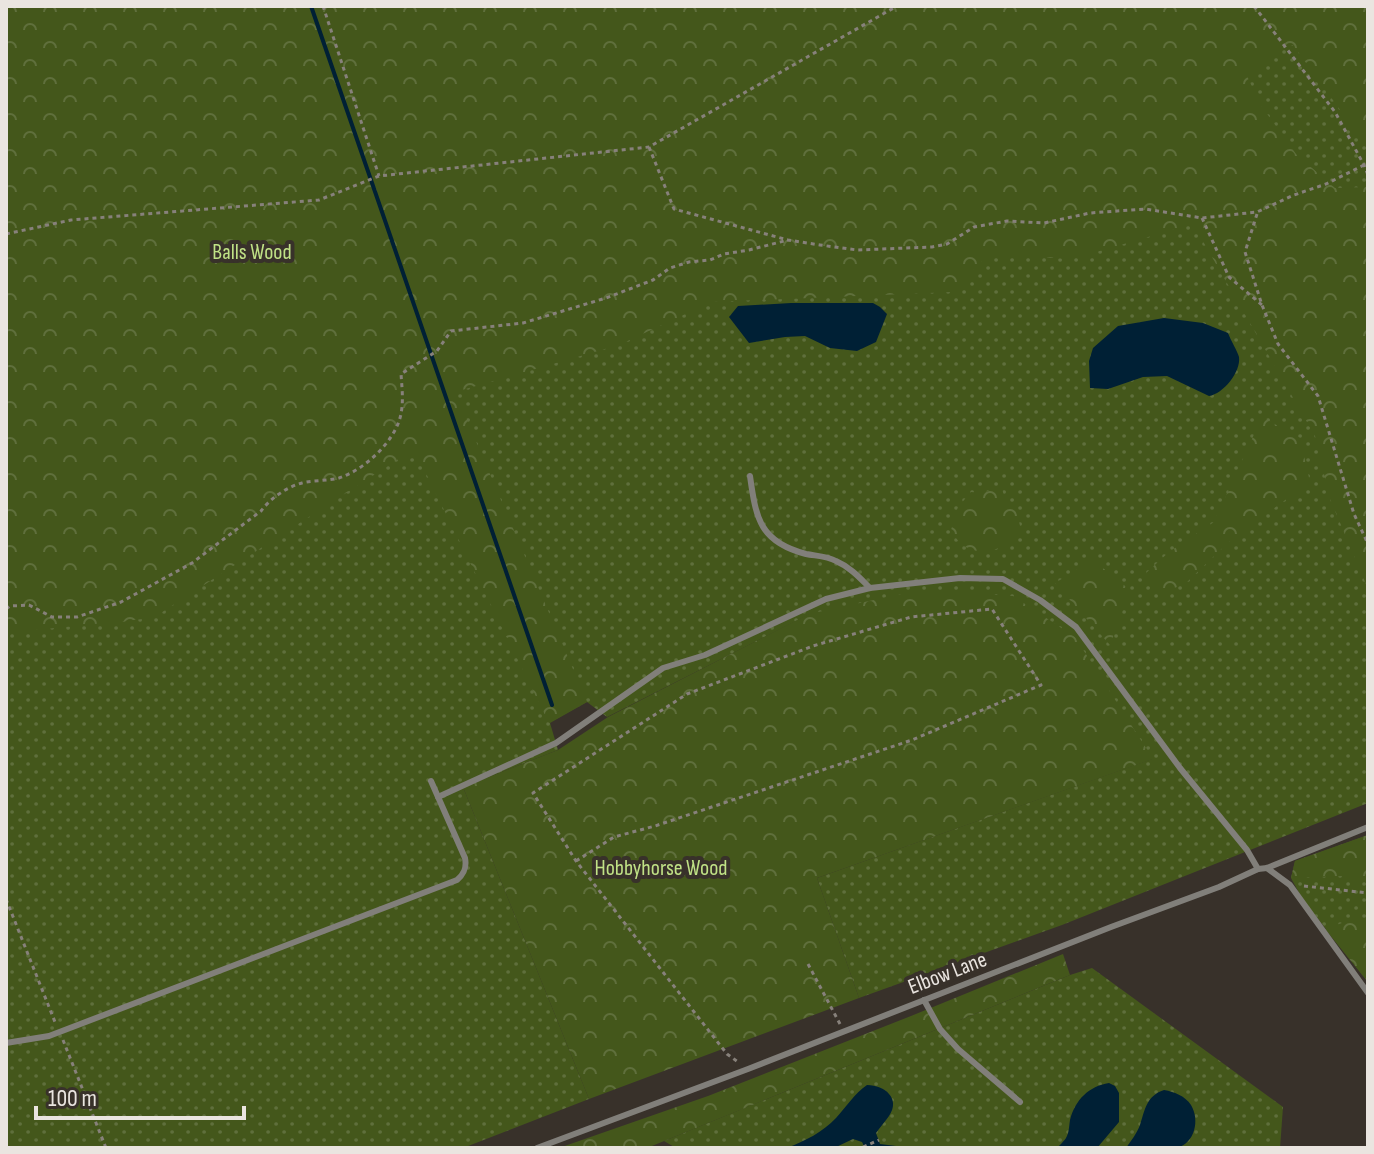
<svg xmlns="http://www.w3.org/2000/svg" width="1374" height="1154" font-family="'Sofia Sans Condensed',sans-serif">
<defs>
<pattern id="grass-dots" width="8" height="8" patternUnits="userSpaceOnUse" patternTransform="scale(2)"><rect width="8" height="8" fill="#44571b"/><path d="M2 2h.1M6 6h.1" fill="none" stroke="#5f6f3c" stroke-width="1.8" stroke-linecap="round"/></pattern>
<pattern id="forest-crowns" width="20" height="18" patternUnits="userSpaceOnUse" patternTransform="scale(2)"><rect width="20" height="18" fill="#44571b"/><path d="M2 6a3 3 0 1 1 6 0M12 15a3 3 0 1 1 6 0" fill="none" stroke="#5f6f3c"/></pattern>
</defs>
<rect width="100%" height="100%" fill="#38312a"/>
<g fill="url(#grass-dots)">
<polygon points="6,6 1368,6 1368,803 1062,925 859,998 817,878 1152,759 810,614 607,717 587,702 550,723 558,750 463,787 589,1099 463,1148 6,1148"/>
<polygon points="1368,835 1368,982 1303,900 1291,878 1295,861"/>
<polygon points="1092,968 1283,1107 1280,1148 676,1148 664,1141 1070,975"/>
</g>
<g fill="url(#forest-crowns)">
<polygon points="6,6 1368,6 1368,138 1351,125 1293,45 1273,53 1247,76 1260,104 1296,154 1335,188 1368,187 1368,589 1330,499 1315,436 1193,224 1072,259 989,254 952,292 711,302 619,345 455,392 587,702 549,723 414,449 153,618 6,633"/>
<polygon points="1262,417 1300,438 1310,482 1233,538 1185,584 1166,591 1154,589 1146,573 1169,552 1214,522"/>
<path d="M 1001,485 L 1006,503 L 1015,507 L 1022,533 C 1000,554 967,562 951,530 L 958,507 L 971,492 L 983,493 Z"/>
<polygon points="1093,560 1130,590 1110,645 1055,583"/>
<polygon points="920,590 1013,596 1075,637 1153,759 817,878 859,998 589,1099 463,787 558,750 608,717 809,614"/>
<polygon points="1368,835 1368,883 1345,876 1291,878 1295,861"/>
<polygon points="1356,918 1368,921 1368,982 1325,929"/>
<polygon points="1063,954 1070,975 647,1148 559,1148 708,1096 911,1016"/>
</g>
<g fill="#002035">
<polygon points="791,303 873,303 880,307 887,314 876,342 857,351 830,348 805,336 785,337 749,343 729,317 738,306"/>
<path d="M 1164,318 L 1203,323 L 1228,333 C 1231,341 1237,350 1239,357 C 1241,372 1223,394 1209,396 L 1167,376 L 1143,377 L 1108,389 L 1090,388 L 1089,361 L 1093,348 L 1118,326 Z"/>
<path d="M 1109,1083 L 1115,1086 L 1119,1093 L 1119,1122 L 1097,1148 L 1057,1148 C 1058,1147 1065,1140 1066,1138 C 1069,1133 1069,1127 1070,1120 C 1075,1100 1089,1086 1109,1083 Z"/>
<path d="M 867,1085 C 885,1085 901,1099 889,1116 C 885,1122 880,1127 876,1133 L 880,1144 L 912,1148 L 865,1148 L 862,1142 L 853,1139 L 834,1148 L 787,1148 C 805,1141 823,1132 836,1118 C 847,1106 854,1094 867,1085 Z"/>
<path d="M 1164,1090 C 1175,1092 1185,1096 1191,1105 C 1200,1120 1195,1143 1177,1148 C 1169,1150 1137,1148 1126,1148 C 1131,1141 1137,1133 1140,1125 C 1145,1110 1146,1096 1164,1090 Z"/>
</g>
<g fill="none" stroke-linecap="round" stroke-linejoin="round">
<polyline stroke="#002035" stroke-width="4" points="311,6 552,705"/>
<g stroke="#87817b" stroke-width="3" stroke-dasharray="4 4" stroke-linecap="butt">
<polyline points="323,6 379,176"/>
<polyline points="1254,6 1335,112 1364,165 1368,175"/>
<polyline points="649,147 674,209 788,240 820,245 857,250 932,247 947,244 974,227 1007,221 1044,223 1090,213 1145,209 1202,218 1257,212 1294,195 1326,184 1368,163"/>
<polyline points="1257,214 1245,252 1262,305 1278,344 1318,396 1354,514 1368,544"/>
<polyline points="1202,218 1229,277 1262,305"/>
<polyline points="6,234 71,220 319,200 379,176 649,147 897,6"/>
<path d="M 6,609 L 10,606 L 29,605 L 52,617 L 77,617 L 121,602 L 192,563 L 261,511 C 270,499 286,487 302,483 C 314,480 327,481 339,478 C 364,470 393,443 400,418 C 404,404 402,388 401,374 L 437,351 L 451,331 L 523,323 L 606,298 L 653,280 L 670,268 L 689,262 L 710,260 L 724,254 L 749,250 L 788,240"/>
<polyline points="576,861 614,837 655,826 912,740 1041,685 992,609 911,617 813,646 687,694 533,793 576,861 727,1054 738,1062"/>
<polyline points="1304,886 1368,893"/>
<polyline points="6,899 55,1022"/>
<polyline points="808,964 840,1024"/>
<polyline points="63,1040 106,1148"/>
<polyline points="863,1147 879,1140"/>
</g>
<g stroke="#817f7a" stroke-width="6">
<path d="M 750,476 C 756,519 760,542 806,554 C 816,556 827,556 836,561 C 850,567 860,578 870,588"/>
<polyline points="438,797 556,743 663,668 705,655 826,599 870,588 960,578 1003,579 1040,600 1076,627 1180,768 1247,850 1258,869"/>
<polyline points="1267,868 1290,885 1368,993"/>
<polyline points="924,1000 940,1029 958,1049 1020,1102"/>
<path d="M 6,1043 L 49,1036 L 457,880 C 464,874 467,868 465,858 L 431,781"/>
<polyline points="537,1148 748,1069 1111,927 1219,887 1258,869 1267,868 1368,827"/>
</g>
</g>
<g text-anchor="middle" stroke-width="8" stroke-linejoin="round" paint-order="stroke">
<g font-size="22" fill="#c0e286" stroke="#38312a">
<text x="252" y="259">Balls Wood</text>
<text x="661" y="875">Hobbyhorse Wood</text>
</g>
<g font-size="22" fill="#eae5e0" stroke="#38312a">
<text transform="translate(947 972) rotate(-21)" y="8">Elbow Lane</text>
</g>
</g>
<rect width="1374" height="1154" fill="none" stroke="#eae5e0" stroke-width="16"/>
<path d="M36 1106v12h208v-12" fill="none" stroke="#eae5e0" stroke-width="4"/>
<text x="48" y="1106" font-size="24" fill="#eae5e0" stroke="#38312a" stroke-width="6" paint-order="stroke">100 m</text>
</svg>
